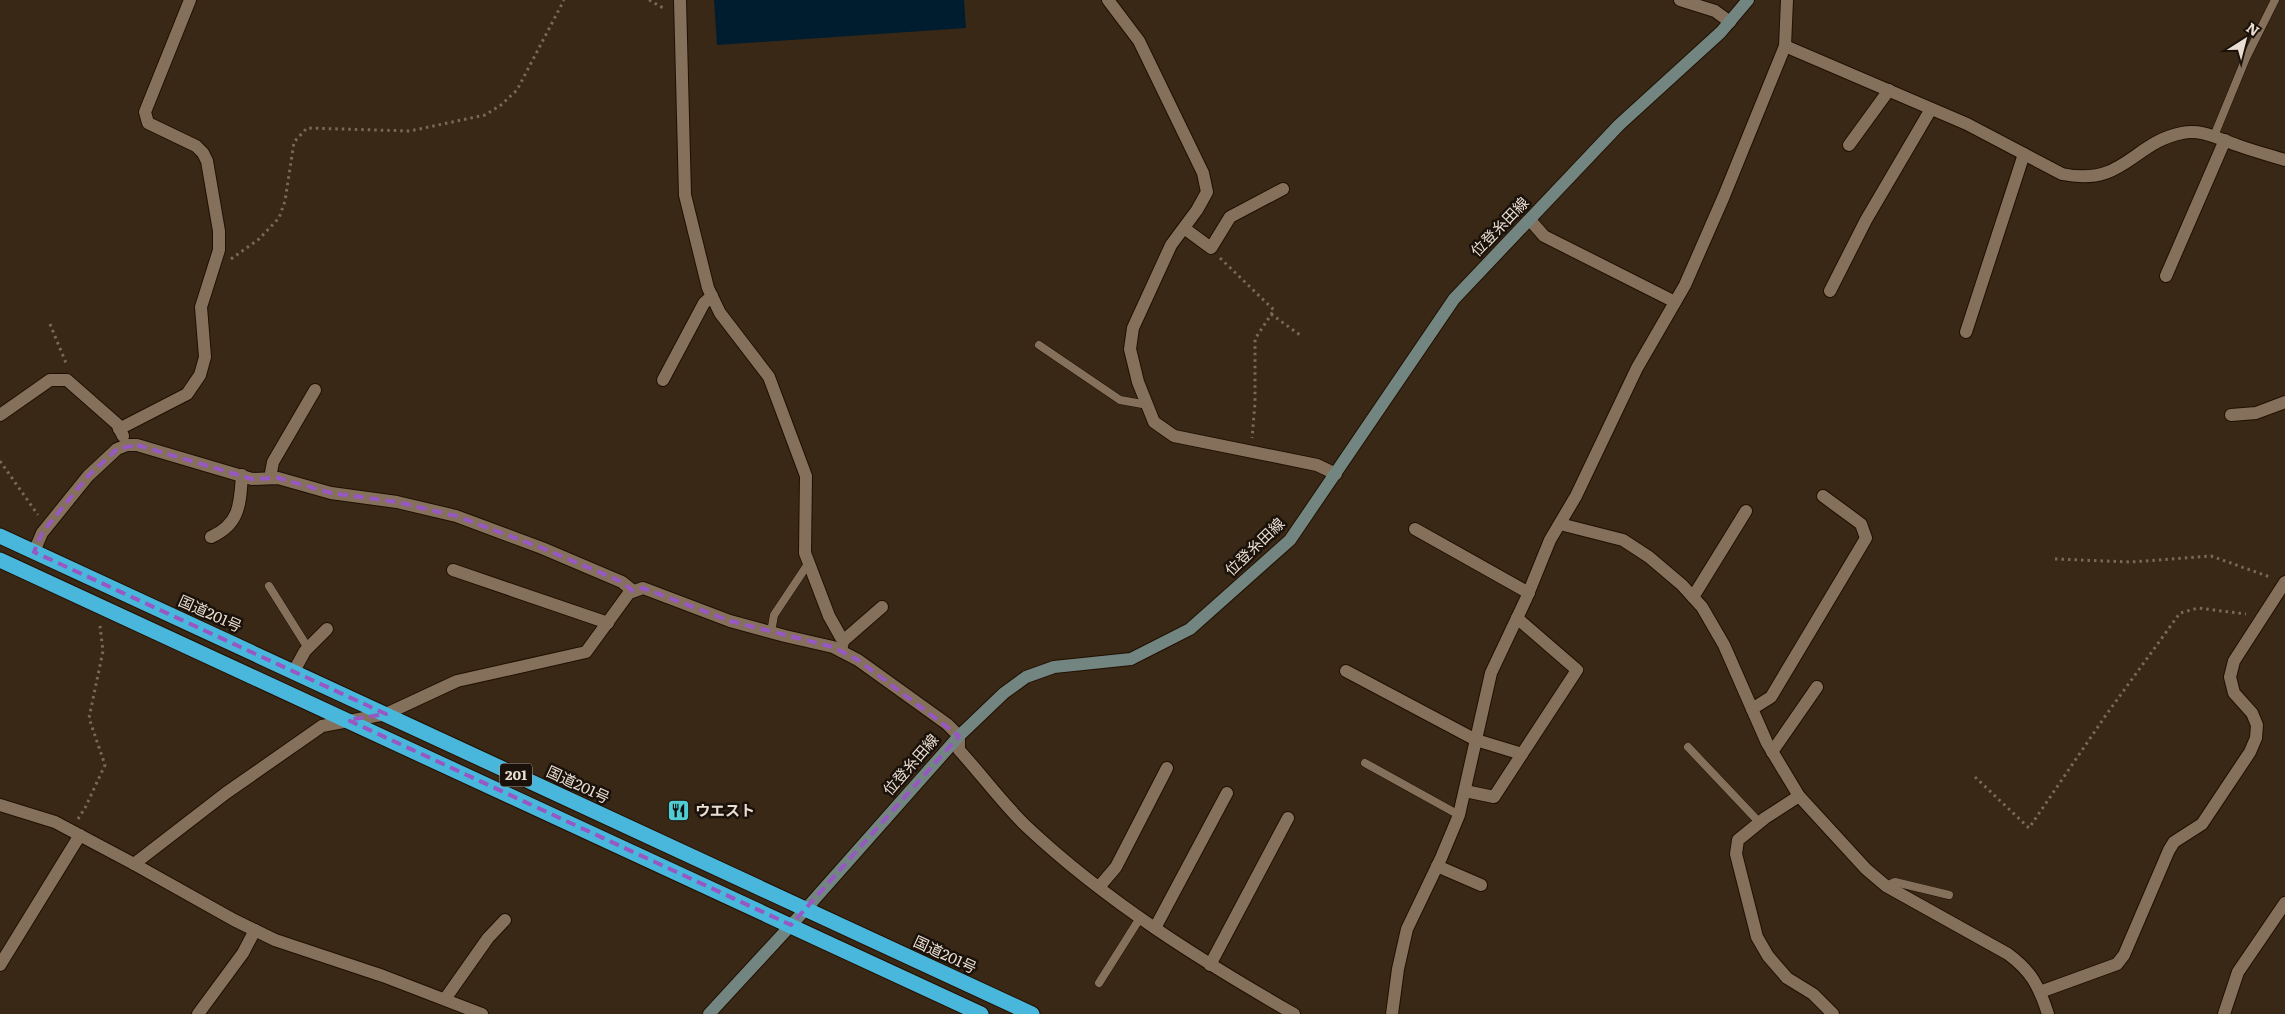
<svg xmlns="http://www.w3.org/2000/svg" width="2285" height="1014" font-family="Literata,'Noto Sans JP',serif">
<rect width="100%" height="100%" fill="#392815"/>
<polygon fill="#001d2f" points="714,0 964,0 966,28 717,45"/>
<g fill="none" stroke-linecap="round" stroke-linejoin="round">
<defs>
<g id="lane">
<polyline points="2214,136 2246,58 2275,0"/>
<polyline points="1039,345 1120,400 1148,405"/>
<polyline points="269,586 308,648"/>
<polyline points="771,632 774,615 808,564"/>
<polyline points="1688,747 1759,822"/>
<polyline points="1365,763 1459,815"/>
<polyline points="1886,886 1895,882 1949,895"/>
<polyline points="1099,983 1140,918"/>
</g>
<g id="street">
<polyline points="680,0 685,195 708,288 720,313 769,377 806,476 805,553 829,616 843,641 841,651"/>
<polyline points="1108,0 1139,41 1203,173 1207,192 1197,210 1171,245 1133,328 1130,349 1138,382 1154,422 1174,436 1317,465 1336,474"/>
<polyline points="1680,0 1715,11 1730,22"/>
<path d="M 1785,46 L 1967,124 L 2062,174 C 2124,187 2132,143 2182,133 C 2203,129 2218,139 2237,145 C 2253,151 2269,155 2285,160"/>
<polyline points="1849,145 1889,90"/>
<polyline points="1530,220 1544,236 1675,302"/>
<polyline points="1184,228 1211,248 1230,217 1283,189"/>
<polyline points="2166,276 2225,140"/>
<polyline points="1830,291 1866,220 1931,109"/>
<polyline points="1966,332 2024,154"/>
<polyline points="663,380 704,303 712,296"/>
<polyline points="0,415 50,380 67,380 117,424 123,436"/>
<polyline points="2231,415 2256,413 2285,402"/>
<polyline points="119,429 187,394 200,375 205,357 201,307 219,250 219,231 207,161 203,153 196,146 148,123 145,112 190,0"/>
<polyline points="270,478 273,462 315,390"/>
<path d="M 1560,524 L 1623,540 L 1649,557 L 1682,585 L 1702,607 L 1724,645 L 1767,743 L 1799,796 L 1866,869 L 1886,886 L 2008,954 C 2031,971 2039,986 2048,1014"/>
<polyline points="1415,529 1529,593"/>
<path d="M 211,537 C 240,524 240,504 242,475"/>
<polyline points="34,552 42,533 88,476 117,449 127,445 137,445 252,479 278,478 331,493 397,502 456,516 542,548 622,582 633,591"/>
<polyline points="453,570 608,623"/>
<polyline points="1693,597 1746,511"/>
<polyline points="843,641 882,607"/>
<polyline points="294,671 305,651 327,629"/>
<polyline points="1346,671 1476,740 1522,754 1577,670 1517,618"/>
<polyline points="1752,709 1771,697 1866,538 1861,524 1823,496"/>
<polyline points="1772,752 1817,687"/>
<polyline points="1465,791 1494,797 1522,754"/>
<polyline points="1799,796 1765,818 1738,840 1736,854 1757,937 1768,956 1787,978 1813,994 1833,1014"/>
<polyline points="0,805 55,822 134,864 234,920 275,940 383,976 482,1014"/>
<path d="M 134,864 L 226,793 L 322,726 L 386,714 L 457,681 L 586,652 L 629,593 L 643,588 L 730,621 L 785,636 L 833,647 L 858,660 L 947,724 L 959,736 L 959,750 C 982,775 1003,804 1027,827 C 1107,902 1200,960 1294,1014"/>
<polyline points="1437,866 1481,885"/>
<polyline points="1099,887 1116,867 1167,768"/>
<polyline points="1155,928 1227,793"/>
<polyline points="0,965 80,835"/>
<polyline points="1210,965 1288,818"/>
<polyline points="2040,992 2117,964 2124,955 2169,850 2174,842 2202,824 2250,752 2256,738 2257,725 2252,713 2234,693 2230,677 2234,661 2285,582"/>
<polyline points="445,999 488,938 505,920"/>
<polyline points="198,1014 243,953 255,930"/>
<polyline points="1392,1014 1398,969 1407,929 1441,858 1459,815 1491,673 1526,599 1550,540 1576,496 1637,368 1685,285 1724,196 1785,46 1787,0"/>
<polyline points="2224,1014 2238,972 2285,903"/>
</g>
<polyline id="secondary" points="709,1014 805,910 959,736 1004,693 1026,677 1054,667 1131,659 1190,629 1290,540 1454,299 1619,125 1721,32 1748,0"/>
<g id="highway">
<polyline points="0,536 1032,1014"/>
<polyline points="0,560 981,1014"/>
</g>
</defs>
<use href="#lane" stroke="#201001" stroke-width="9"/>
<use href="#street" stroke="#201001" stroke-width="14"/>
<use href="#secondary" stroke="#201001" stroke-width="14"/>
<use href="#highway" stroke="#201001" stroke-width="17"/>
<g stroke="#786958" stroke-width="3" stroke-dasharray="2.5 4" stroke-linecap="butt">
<polyline points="649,0 665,9"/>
<polyline points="1220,258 1274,310 1255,339 1255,403 1252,438"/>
<polyline points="231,259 259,239 279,218 285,201 294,142 307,128 410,131 485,115 501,105 517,90 564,0"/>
<polyline points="1271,314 1300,335"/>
<polyline points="50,324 66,363 65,366"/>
<polyline points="0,461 38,515"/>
<polyline points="2055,559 2131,562 2211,556 2270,577"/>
<polyline points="1975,777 2029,828 2106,715 2180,613 2198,608 2246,614"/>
<polyline points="78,819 85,808 105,765 89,718 103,651 100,626"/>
</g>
<use href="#lane" stroke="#85705b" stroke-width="8"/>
<use href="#street" stroke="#85705b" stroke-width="12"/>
<use href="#secondary" stroke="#738581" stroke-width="12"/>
<use href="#highway" stroke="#49b7db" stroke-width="15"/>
</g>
<path fill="none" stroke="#9758c4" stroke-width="4" stroke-dasharray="10 6" stroke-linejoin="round" d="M 137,445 L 252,479 L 278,478 L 331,493 L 397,502 L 456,516 L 542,548 L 622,582 L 633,591 L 643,588 L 730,621 L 833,647 L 858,660 L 959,736 L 791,925 L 348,720 L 386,714 L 34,552 L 42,533 L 88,476 L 117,449 Z"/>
<defs>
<symbol id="restaurant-square" viewBox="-11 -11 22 22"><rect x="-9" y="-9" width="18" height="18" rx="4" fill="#51ccd3" stroke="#1a120a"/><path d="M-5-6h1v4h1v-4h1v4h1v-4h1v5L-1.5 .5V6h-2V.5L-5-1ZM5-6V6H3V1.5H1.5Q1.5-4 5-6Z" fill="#111"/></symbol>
</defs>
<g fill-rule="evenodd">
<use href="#restaurant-square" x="666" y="798" width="25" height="25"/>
</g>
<g text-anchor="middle" stroke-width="5" stroke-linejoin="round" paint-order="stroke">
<rect fill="#1a120a" stroke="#aca197" stroke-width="1" x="500" y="763.5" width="32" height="23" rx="4"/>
<g font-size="14" font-weight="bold" fill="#eaded3">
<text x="516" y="780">201</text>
</g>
<g font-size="15" fill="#eaded3" stroke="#1a120a">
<text transform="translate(1500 227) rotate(-46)" y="5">位登糸田線</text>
<text transform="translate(1255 547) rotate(-44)" y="5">位登糸田線</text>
<text transform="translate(210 614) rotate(24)" y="5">国道201号</text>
<text transform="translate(911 765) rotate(-49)" y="5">位登糸田線</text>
<text transform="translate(578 785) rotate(25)" y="5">国道201号</text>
<text transform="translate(945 955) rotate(25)" y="5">国道201号</text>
</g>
<g font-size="15" font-weight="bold" fill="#eaded3" stroke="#1a120a" text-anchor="start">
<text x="695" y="816">ウエスト</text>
</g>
</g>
<g transform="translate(2245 40) rotate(36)" stroke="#1a120a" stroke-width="4" paint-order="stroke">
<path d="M0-4L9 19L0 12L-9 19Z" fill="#eaded3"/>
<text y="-8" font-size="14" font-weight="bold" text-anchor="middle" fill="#eaded3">N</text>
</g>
</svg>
